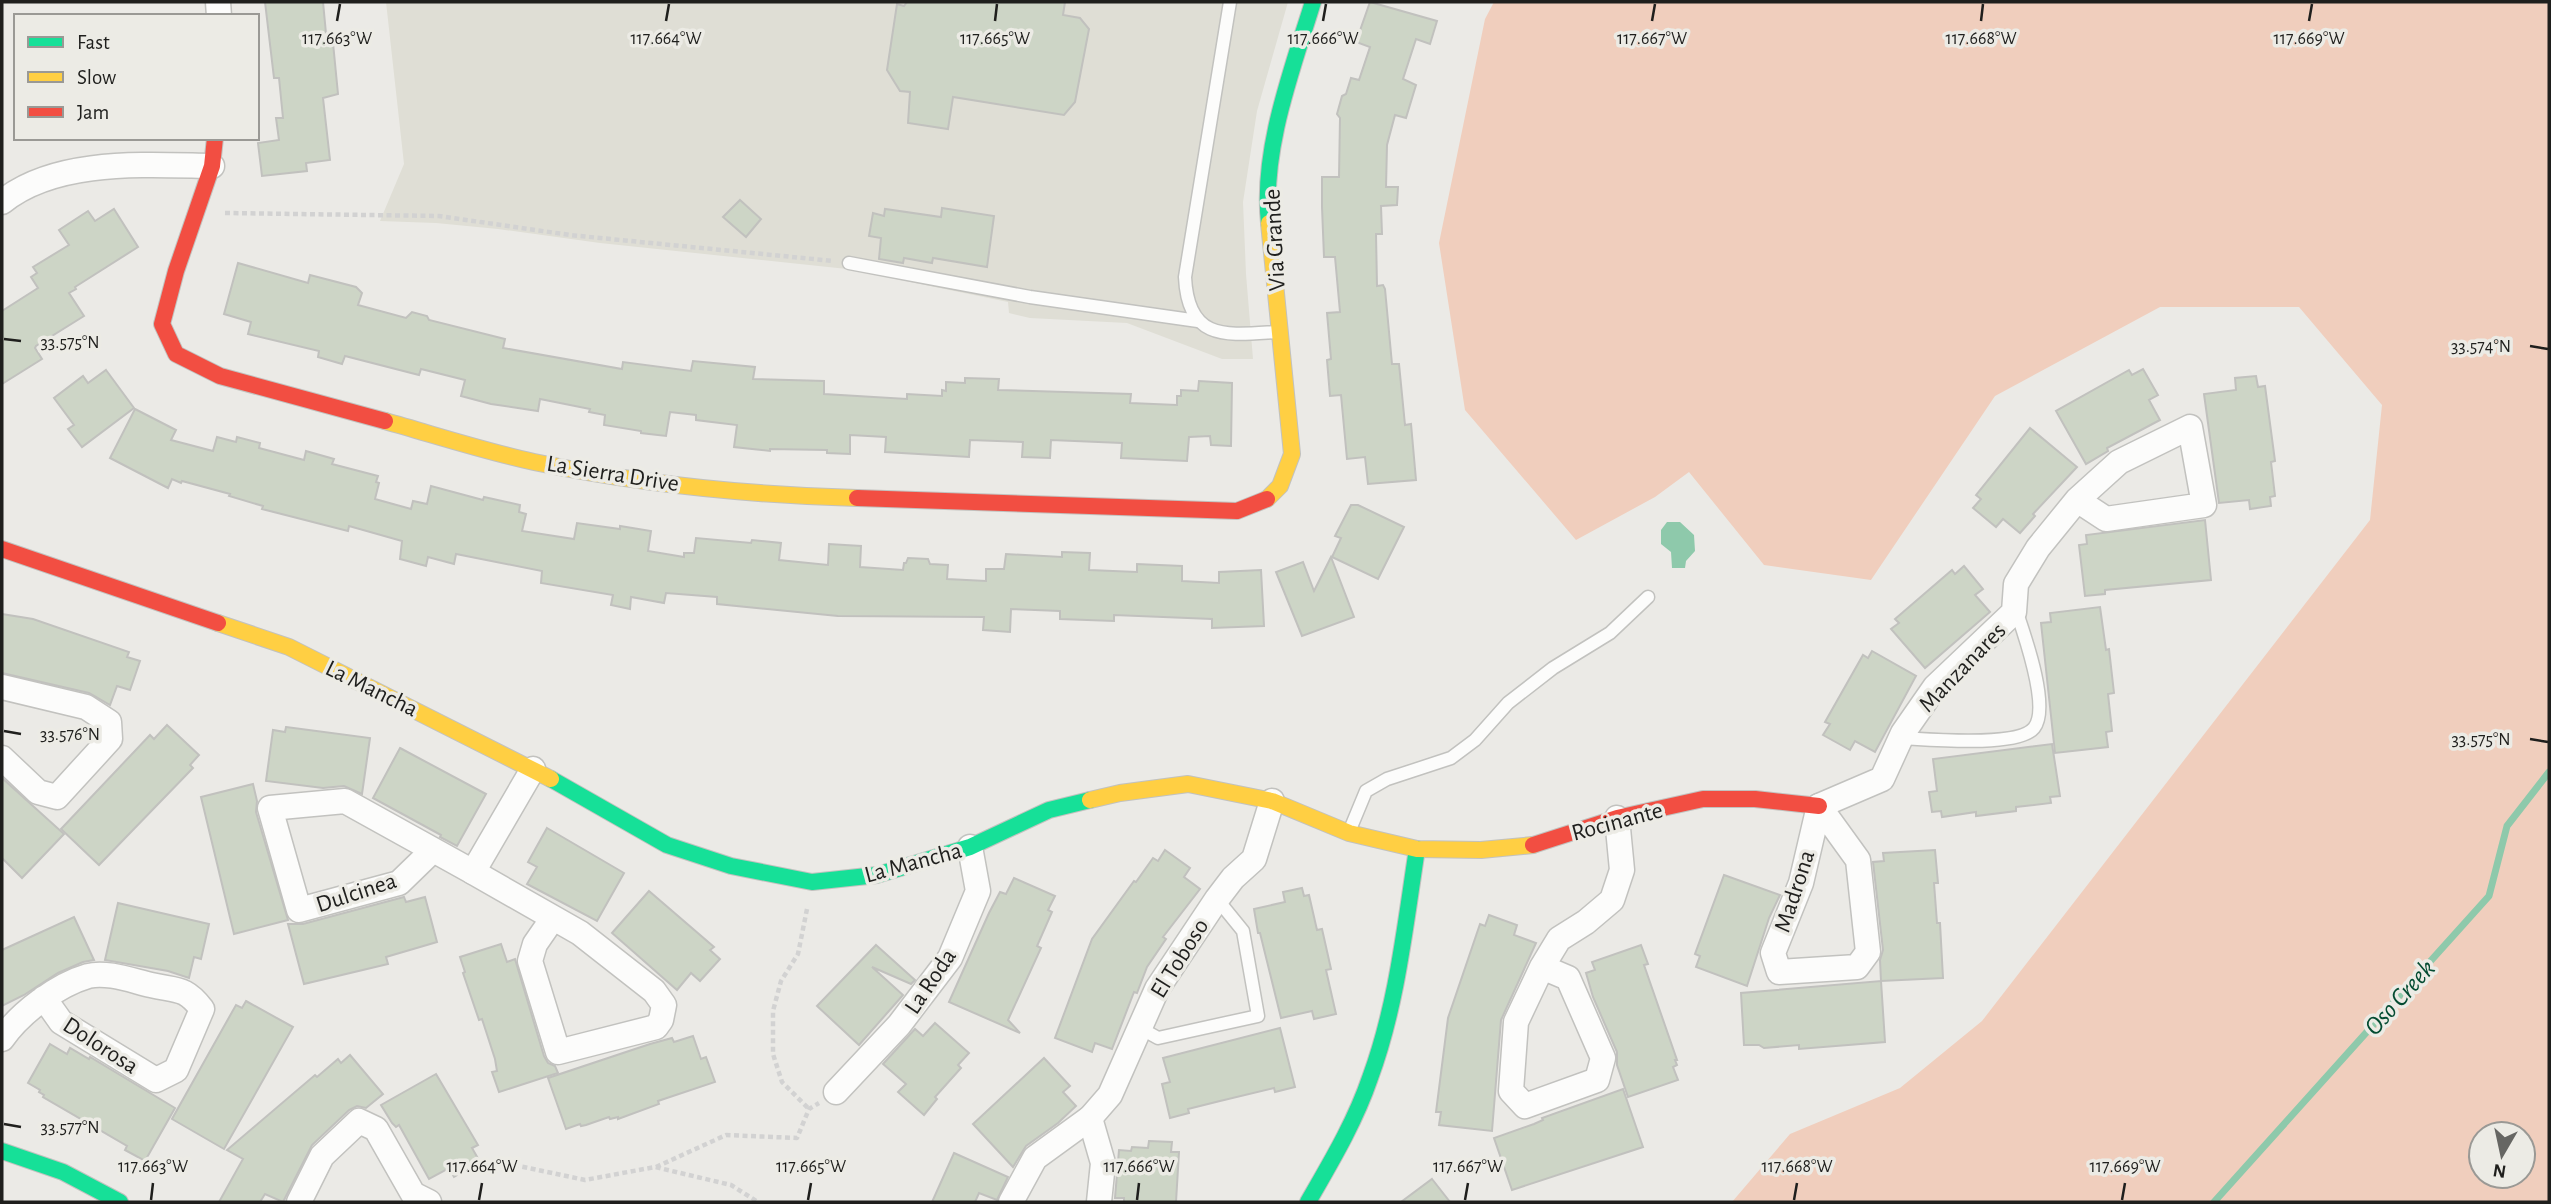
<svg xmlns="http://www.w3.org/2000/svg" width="2551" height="1204" font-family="'Alegreya Sans',sans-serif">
<rect width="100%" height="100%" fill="#ebeae6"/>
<polygon fill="#dfded5" points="386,2 1288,2 1257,111 1243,202 1246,274 1253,359 1222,359 1127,323 1030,318 1009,313 1008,302 847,269 600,243 498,229 436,223 380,221 404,164"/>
<path fill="#f0cebd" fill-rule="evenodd" d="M 1494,2 L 2549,2 L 2549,1202 L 1732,1202 L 1790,1134 L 1900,1088 L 1982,1021 L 2370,520 L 2382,405 L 2299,307 L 2160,307 L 1995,396 L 1871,580 L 1764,565 L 1689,472 L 1655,497 L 1576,540 L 1465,410 L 1439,243 L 1485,19 ZM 2481,1134 L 2523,1134 L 2523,1176 L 2481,1176 Z"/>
<polygon fill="#8ec9ab" points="1667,522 1680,522 1694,535 1695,551 1686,561 1685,568 1672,568 1671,552 1661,544 1661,530"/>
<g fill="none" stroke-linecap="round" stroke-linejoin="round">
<polyline stroke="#8ec9ab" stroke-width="7" points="2214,1202 2489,896 2507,826 2549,772"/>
</g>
<g fill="#cdd5c6" stroke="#c1c1be" stroke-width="2">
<polygon points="265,2 323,2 327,44 333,43 338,94 323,98 330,160 306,163 307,171 262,176 258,143 279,140 276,118 283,118 279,78 274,78"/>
<polygon points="907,2 1065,2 1063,15 1080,18 1089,29 1075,102 1064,115 953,97 948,129 908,123 910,92 900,91 887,70 897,4 904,6"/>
<polygon points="1370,2 1437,21 1430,44 1416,39 1403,79 1416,85 1406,118 1395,115 1387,145 1386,187 1398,187 1397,205 1381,206 1382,234 1376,234 1377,286 1383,285 1385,289 1392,364 1399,364 1405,425 1411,424 1416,480 1368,484 1365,457 1347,459 1341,395 1330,396 1327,360 1331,359 1327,313 1340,312 1335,257 1324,257 1322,207 1322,177 1339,177 1340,118 1337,114 1342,96 1346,94 1351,78 1359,80 1370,47 1356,42"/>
<polygon points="740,200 761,219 746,237 723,217"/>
<polygon points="942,208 994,216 987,267 933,258 932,263 904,258 903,263 879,259 881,238 869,236 873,213 884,216 885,209 941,217"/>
<polygon points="114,209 138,247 75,287 76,289 69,293 84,316 36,346 35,348 42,359 2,384 2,311 38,288 31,277 37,273 33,267 69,245 59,230 88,211 95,221"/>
<polygon points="238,263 308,283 310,275 356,287 362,293 358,305 406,318 412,312 427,316 429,320 505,339 503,348 622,369 623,362 691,371 693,361 755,367 753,379 824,381 824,394 907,399 907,394 942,396 942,390 946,391 946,382 965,383 965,378 999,379 998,390 1131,394 1130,403 1177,405 1177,396 1181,396 1181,390 1198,391 1199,381 1232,383 1231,446 1211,445 1210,436 1189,437 1187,461 1121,458 1122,443 1051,440 1050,458 1022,457 1023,442 970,440 969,457 885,452 886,437 850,435 850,454 827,453 827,450 770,449 770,451 734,447 737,425 696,420 696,415 670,412 666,436 641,433 641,431 604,425 605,415 589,412 590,409 540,399 538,411 491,404 461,396 465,380 421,369 419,375 345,356 342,364 318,357 319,351 248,334 251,322 224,314"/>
<polygon points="2143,369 2158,395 2149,400 2160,420 2107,448 2108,451 2086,464 2056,411 2129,370 2132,375"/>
<polygon points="106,370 134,408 82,447 68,429 74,425 54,398 83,376 88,383"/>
<polygon points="2256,376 2258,387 2265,386 2275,461 2271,462 2275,496 2270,497 2271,506 2250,509 2249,500 2219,503 2204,394 2236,390 2235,378"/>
<polygon points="135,409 176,430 171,440 213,451 217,437 236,442 237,437 260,443 259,448 304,460 306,451 334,459 332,464 378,476 376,482 379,483 375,499 411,509 413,501 427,504 431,486 483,500 484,497 520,505 519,512 526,514 522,531 574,539 577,523 620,529 620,526 651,531 648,551 684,557 684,553 694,553 696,538 751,543 752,540 781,543 779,560 828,565 829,544 861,546 860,567 903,570 904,563 906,563 908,558 928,559 930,564 948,565 947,579 986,581 986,569 1004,569 1006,554 1062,557 1062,552 1090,553 1089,570 1137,572 1137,564 1182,566 1182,581 1219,583 1219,572 1261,570 1264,626 1212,628 1212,619 1114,615 1114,621 1060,619 1060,611 1011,609 1010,632 983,630 984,617 838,616 717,604 717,597 666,593 664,603 631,597 630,609 611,605 613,595 541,583 542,571 456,554 454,564 428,557 426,566 400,559 402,541 349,526 348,531 262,509 263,506 229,496 230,494 182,481 181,483 172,479 168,488 110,458"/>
<polygon points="2030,428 2077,467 2033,514 2035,516 2020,533 2003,519 1996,527 1973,508 1981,499 1976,495"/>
<polygon points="1351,505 1358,505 1404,527 1378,579 1332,557 1341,538 1335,536"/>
<polygon points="2205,520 2211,580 2105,590 2105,594 2085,596 2079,545 2087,544 2086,535"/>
<polygon points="1331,557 1354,617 1302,636 1276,572 1303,562 1314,591"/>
<polygon points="1964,566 1983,589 1975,595 1990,612 1925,668 1891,629 1899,623 1895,619 1952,570 1955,574"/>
<polygon points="2100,607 2106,650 2109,649 2114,693 2108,694 2112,731 2106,732 2108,747 2055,753 2041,623 2051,622 2050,613"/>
<polygon points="2,614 33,619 129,652 127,657 140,661 130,690 117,686 110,705 89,693 2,673"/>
<polygon points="1872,651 1916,676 1875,752 1855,741 1850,750 1823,735 1830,724 1825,722 1863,655 1868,658"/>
<polygon points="167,725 199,755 190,765 193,768 99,865 61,829 150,735 154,739"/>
<polygon points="286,727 370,738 362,794 344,786 323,788 266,781 273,730 285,732"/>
<polygon points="2052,744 2060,796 2050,797 2051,803 2016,807 2016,811 1976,816 1976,812 1942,817 1941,811 1932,812 1929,792 1937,791 1933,759"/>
<polygon points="400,748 486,794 457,846 440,837 441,835 373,798"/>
<polygon points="2,778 64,834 22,878 2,858"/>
<polygon points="253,784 257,801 256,812 288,920 234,934 201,797"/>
<polygon points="547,828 624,873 597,921 527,884 537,867 528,862"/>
<polygon points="1165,850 1190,868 1184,877 1200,889 1163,937 1166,939 1147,967 1137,993 1134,992 1112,1049 1095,1043 1092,1052 1055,1038 1092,939 1134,881 1136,882 1153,858 1158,861"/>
<polygon points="1935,850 1938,883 1934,883 1937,923 1940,923 1943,978 1881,981 1880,960 1883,950 1873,862 1884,861 1883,853"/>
<polygon points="1724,875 1780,895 1769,918 1747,986 1696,967 1700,956 1695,954"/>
<polygon points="1014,878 1055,896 1048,910 1052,912 1037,946 1041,948 1008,1020 1020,1033 949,1002 989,913 1000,892 1006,894"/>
<polygon points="1302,888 1304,896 1309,895 1317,930 1322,929 1331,969 1326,970 1336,1014 1314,1019 1312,1011 1281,1018 1260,933 1258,933 1254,909 1285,902 1283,892"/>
<polygon points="649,891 714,947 710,950 720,959 700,981 691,973 677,990 612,933"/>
<polygon points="404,897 406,902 425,897 437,942 386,957 388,964 304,984 288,924 303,924"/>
<polygon points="118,903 209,924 201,959 194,957 189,978 168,971 105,960"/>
<polygon points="1489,915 1517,925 1514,935 1536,943 1501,1020 1492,1131 1439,1125 1441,1112 1436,1112 1448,1018 1480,924 1485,926"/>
<polygon points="74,917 94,960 83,962 58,973 24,995 2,1006 2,950"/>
<polygon points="501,944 507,962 515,959 544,1056 548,1063 555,1066 558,1073 499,1092 492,1072 497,1071 495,1059 482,1019 479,1020 463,973 465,972 460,957"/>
<polygon points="876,945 915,980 911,984 872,967 903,995 859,1045 817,1006"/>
<polygon points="1641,945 1648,964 1644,965 1677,1060 1675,1060 1677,1065 1673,1067 1678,1080 1628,1097 1617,1065 1617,1052 1593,997 1586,973 1595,970 1592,962"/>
<polygon points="1881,981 1885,1042 1799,1049 1799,1045 1764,1048 1759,1045 1744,1045 1741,993"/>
<polygon points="246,1001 293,1027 224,1149 172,1119 236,1005 242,1008"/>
<polygon points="935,1023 969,1053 958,1065 961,1068 935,1097 937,1099 924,1115 898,1092 906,1084 883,1064 915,1029 923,1036"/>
<polygon points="1280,1028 1295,1087 1275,1092 1274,1088 1220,1101 1188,1109 1189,1113 1170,1118 1162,1084 1170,1082 1163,1058"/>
<polygon points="693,1036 701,1059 706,1057 715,1082 658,1101 659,1104 618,1119 618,1117 610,1119 609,1117 586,1125 581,1126 580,1124 566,1129 548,1078 650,1044 672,1038 674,1042"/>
<polygon points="50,1044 67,1054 70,1048 89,1059 90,1057 175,1108 145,1161 125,1150 127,1146 43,1097 44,1095 39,1092 40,1090 28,1083"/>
<polygon points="350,1055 383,1094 366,1108 357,1106 349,1110 312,1145 283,1202 265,1194 260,1202 219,1202 243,1159 227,1150 315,1075 317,1077 338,1059 341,1063"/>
<polygon points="1044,1058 1070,1086 1063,1092 1076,1106 1058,1123 1026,1146 1013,1167 973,1124"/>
<polygon points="436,1074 478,1145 472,1148 480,1162 454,1177 449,1168 429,1179 399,1125 396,1127 392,1123 381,1105"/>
<polygon points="1623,1089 1643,1147 1512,1190 1494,1138 1534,1124 1543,1120 1542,1118"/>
<polygon points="1149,1141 1172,1142 1171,1152 1179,1152 1176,1202 1124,1202 1124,1198 1115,1198 1119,1150 1131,1151 1132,1147 1148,1148"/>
<polygon points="954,1153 1008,1177 997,1200 979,1193 975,1202 932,1202"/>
<polygon points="1432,1179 1450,1202 1401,1202"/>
</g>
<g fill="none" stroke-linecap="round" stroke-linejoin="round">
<defs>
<g id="lane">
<path d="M 1230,2 L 1185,277 C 1188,342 1227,335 1277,332"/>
<polyline points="849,263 1030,297 1198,321"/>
<path d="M 1900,738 C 1925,739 2018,748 2034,728 C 2051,707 2023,631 2015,607"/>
<polyline points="1349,832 1366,791 1387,779 1451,758 1475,740 1508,703 1553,668 1610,633 1648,597"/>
<polyline points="1140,1028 1158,1038 1258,1016 1243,931 1217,899"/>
</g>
<g id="street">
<polyline points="218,2 219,16"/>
<path d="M 2,202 C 56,158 146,165 212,166"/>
<polyline points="2,687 86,707 109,722 110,739 57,797 38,792 2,758"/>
<polyline points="1819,806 1882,779 1903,733 1935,687 2014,612 2016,584 2038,548 2077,500 2119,462 2190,427 2204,505 2106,519 2077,500"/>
<polygon points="1819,806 1858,860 1868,952 1857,967 1779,972 1773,953 1801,883"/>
<polyline points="433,850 399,883 299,910 270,808 345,801 473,872 533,769"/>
<polyline points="473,872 580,933 654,991 664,1005 661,1020 656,1027 558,1052 530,961 535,944 553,918"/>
<polyline points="1542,967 1568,978 1603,1058 1597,1080 1525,1106 1511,1091 1516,1022 1542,967 1559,939 1586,922 1612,900 1622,870 1617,818"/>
<path d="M 2,1039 C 20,1013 57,985 88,976 C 107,971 133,981 151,985 C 178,991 185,987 202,1009 L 176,1070 L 156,1080 L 61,1022 L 44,998"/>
<polyline points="836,1092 899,1025 950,958 978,891 970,847"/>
<polyline points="1090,1118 1103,1163 1099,1202"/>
<polyline points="299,1202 322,1156 359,1121 376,1129 413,1194 429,1202"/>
<polyline points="1011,1202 1035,1158 1090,1118 1110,1095 1157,989 1217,899 1233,878 1254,859 1272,801"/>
</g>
<g id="fast">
<path d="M 1269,223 C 1261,151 1292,70 1313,2"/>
<polyline points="551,779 667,845 731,866 812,882 877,875 970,847 1049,810 1090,800"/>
<polyline points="2,1151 63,1172 120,1202"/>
<path d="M 1308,1202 C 1331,1162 1355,1122 1370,1078 C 1397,1005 1405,926 1417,849"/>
</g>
<g id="slow">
<path d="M 385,421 C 435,435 484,451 534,462 C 640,484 749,495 857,498"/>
<polyline points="1267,499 1280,486 1292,454 1269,223"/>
<polyline points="218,623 289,647 551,779"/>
<polyline points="1090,800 1120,793 1188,784 1272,801 1349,833 1417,849 1481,850 1533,845"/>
</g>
<g id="jam">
<polyline points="215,138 212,166 176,271 162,324 176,354 220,376 385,421"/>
<polyline points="857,498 1237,511 1267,499"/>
<polyline points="2,549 218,623"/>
<polyline points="1533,845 1617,818 1703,799 1755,799 1819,806"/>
</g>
</defs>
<use href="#lane" stroke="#c2c2bf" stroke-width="15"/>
<use href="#street" stroke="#c2c2bf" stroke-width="27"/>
<use href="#fast" stroke="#c2c2bf" stroke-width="18"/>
<use href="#slow" stroke="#c2c2bf" stroke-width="18"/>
<use href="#jam" stroke="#c2c2bf" stroke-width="18"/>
<g stroke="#d2d2d2" stroke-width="4.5" stroke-dasharray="5 3.5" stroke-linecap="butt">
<polyline points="225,213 439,216 570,235 833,261"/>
<polyline points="807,909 798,954 781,981 773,1011 773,1054 782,1082 809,1109"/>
<polyline points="514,1165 585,1180 655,1167 731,1185 758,1202"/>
<polyline points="656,1167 726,1135 797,1138 809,1109 819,1103"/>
</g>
<use href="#lane" stroke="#fcfcfb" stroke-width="12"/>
<use href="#street" stroke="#fcfcfb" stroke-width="24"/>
<use href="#fast" stroke="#16e098" stroke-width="16"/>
<use href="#slow" stroke="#ffcf43" stroke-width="16"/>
<use href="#jam" stroke="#f24e42" stroke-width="16"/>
</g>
<path fill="none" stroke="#1f1f1d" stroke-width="2.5" d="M 337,21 L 340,4M 666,21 L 669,4M 995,21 L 997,4M 1323,21 L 1326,4M 1652,21 L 1655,4M 1981,21 L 1983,4M 2309,21 L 2312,4M 4,339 L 21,341M 2530,346 L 2548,349M 4,731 L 21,734M 2530,739 L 2548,742M 4,1124 L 21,1127M 151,1200 L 153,1183M 479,1200 L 482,1183M 808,1200 L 811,1183M 1137,1200 L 1139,1183M 1465,1200 L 1468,1183M 1794,1200 L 1797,1183M 2122,1200 L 2125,1183"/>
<g text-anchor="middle" stroke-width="7" stroke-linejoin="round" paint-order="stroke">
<g font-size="24" fill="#1f1f1d" stroke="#ecebe5">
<text transform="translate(1274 240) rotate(-93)" y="8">Via Grande</text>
<text transform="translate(613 473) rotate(9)" y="8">La Sierra Drive</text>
<text transform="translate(1962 667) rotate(-46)" y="8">Manzanares</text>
<text transform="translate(372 688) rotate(26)" y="8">La Mancha</text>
<text transform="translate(1617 821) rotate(-15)" y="8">Rocinante</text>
<text transform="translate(913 862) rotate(-15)" y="8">La Mancha</text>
<text transform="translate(1794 891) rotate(-72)" y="8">Madrona</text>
<text transform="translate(356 892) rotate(-18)" y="8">Dulcinea</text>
<text transform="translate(1179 958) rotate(-58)" y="8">El Toboso</text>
<text transform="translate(930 981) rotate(-56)" y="8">La Roda</text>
<text transform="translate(101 1045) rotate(33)" y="8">Dolorosa</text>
</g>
<g font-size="26" font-style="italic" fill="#044c32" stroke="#ecebe5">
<text transform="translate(2399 997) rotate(-48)" y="9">Oso Creek</text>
</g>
</g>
<g font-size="18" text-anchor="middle" fill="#1f1f1d" stroke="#ecebe5" stroke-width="7" stroke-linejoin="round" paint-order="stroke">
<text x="337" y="44">117.663°W</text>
<text x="666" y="44">117.664°W</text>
<text x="995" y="44">117.665°W</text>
<text x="1323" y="44">117.666°W</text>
<text x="1652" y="44">117.667°W</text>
<text x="1981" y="44">117.668°W</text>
<text x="2309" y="44">117.669°W</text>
<text x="70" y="348">33.575°N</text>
<text x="2481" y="352">33.574°N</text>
<text x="70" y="740">33.576°N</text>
<text x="2481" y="745">33.575°N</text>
<text x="70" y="1133">33.577°N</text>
<text x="153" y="1172">117.663°W</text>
<text x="482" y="1172">117.664°W</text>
<text x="811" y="1172">117.665°W</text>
<text x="1139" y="1172">117.666°W</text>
<text x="1468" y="1172">117.667°W</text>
<text x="1797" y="1172">117.668°W</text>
<text x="2125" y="1172">117.669°W</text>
</g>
<rect width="2551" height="1204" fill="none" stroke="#1f1f1d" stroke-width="7"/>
<rect x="14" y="14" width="245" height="126" fill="#ecebe5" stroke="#9a9995" stroke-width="2"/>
<rect x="28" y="37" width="35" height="10" fill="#16e098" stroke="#9a9995" stroke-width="2"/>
<text x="77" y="49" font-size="21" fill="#1f1f1d">Fast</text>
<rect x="28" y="72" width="35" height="10" fill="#ffcf43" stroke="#9a9995" stroke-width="2"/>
<text x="77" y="84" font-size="21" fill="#1f1f1d">Slow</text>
<rect x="28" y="107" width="35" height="10" fill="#f24e42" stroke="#9a9995" stroke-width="2"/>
<text x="77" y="119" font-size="21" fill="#1f1f1d">Jam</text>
<g transform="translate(2502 1155) rotate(189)"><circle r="33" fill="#ecebe5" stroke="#9a9995" stroke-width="2"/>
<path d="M0-5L12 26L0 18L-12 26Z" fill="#666663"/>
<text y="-10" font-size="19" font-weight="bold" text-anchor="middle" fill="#1f1f1d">N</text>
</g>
</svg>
